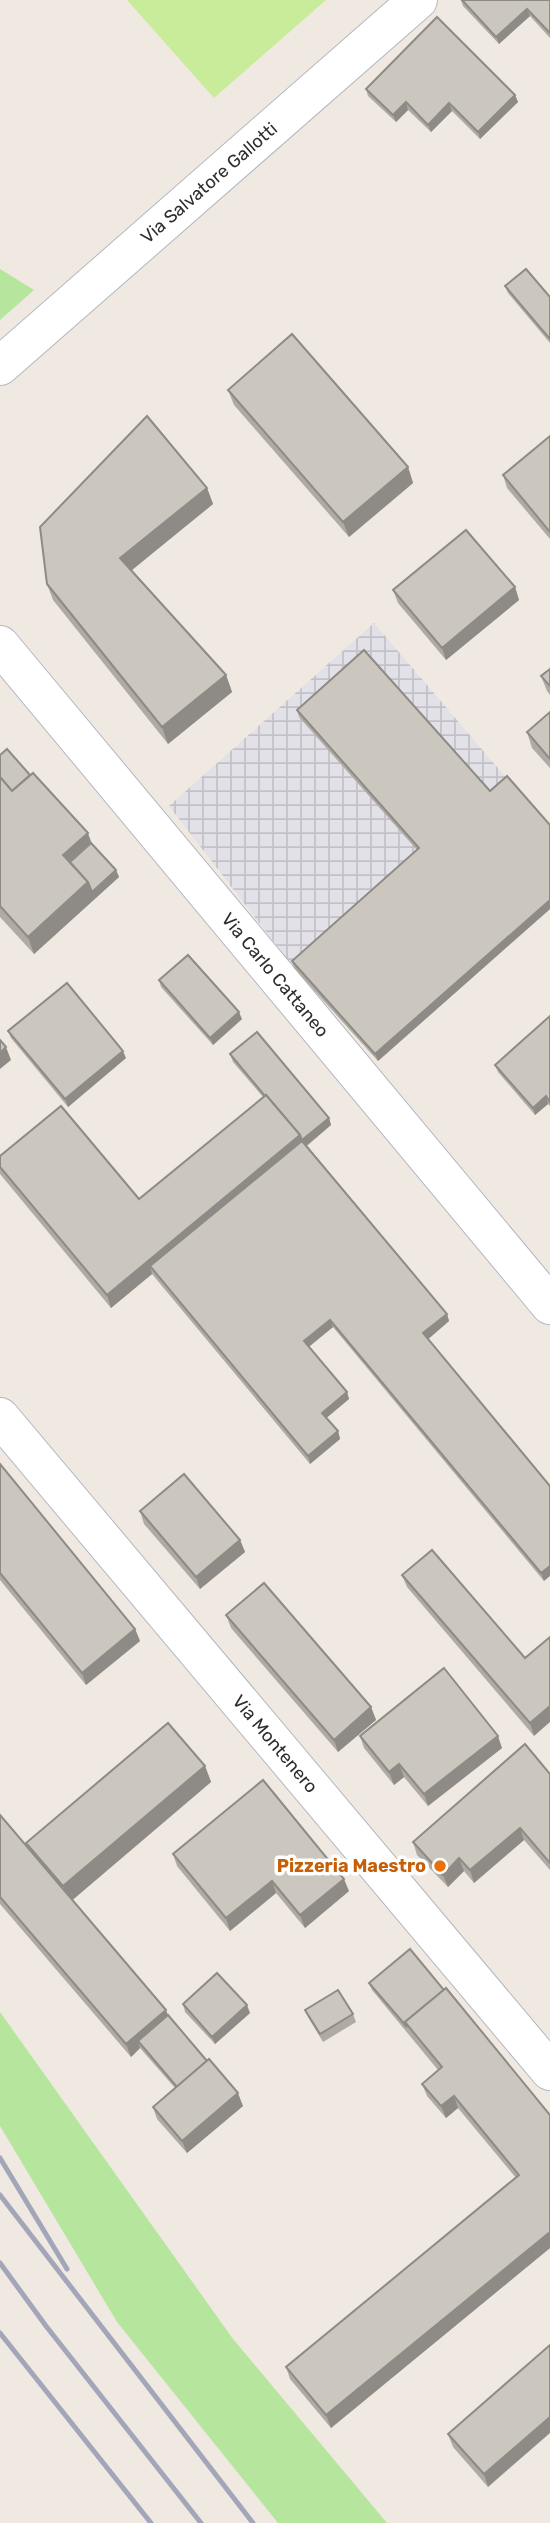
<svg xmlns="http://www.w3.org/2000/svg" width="550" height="2523" font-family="Rubik,sans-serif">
<defs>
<pattern id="industrial-grid" width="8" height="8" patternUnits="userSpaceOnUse" patternTransform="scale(1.75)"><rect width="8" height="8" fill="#e3e1e8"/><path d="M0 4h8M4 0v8" fill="none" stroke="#c3c1c7"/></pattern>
</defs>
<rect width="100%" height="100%" fill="#efe9e1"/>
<polygon fill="url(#industrial-grid)" points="374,623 550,829 550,909 378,1061 294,968 169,806"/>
<g fill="#b6e59e">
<polygon points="0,269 34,290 0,320"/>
<polygon points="0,2012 233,2339 387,2523 278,2523 117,2322 0,2126"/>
</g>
<polygon fill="#c9ec9a" points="127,0 326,0 214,98"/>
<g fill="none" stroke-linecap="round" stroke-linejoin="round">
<defs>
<g id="minor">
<polyline points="0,366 418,0"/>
<polyline points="0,645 550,1305"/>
<polyline points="0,1417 550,2071"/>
</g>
</defs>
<use href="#minor" stroke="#b4b7c1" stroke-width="40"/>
<use href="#minor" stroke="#fff" stroke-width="38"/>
<g stroke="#a3a6b8" stroke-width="5">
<polyline points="0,2158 67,2269"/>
<polyline points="0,2195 253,2523"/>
<polyline points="0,2263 46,2326 201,2523"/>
<polyline points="0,2333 151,2523"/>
</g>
</g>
<g fill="#afaba4">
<polygon points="461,0 550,0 550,38 530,16 499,44 463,6"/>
<polygon points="366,89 515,95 518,102 480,139 452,111 431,132 408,110 396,122 368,96"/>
<polygon points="505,286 550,297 550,343 508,293"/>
<polygon points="228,390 408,467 413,483 349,537 234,405"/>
<polygon points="550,436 550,539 507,488 503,475"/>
<polygon points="207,488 213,504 131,570 226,675 232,692 168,744 53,600 47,584"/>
<polygon points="515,587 519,600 446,660 398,603 393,590"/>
<polygon points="550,669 550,695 547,691 541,676"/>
<polygon points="297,710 550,825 550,909 378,1061 294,968 292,961 417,850 299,717"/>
<polygon points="550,712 550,768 532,748 527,732"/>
<polygon points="0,755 91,843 116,870 119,877 34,954 0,917"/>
<polygon points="159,980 242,1019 213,1045 161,987"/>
<polygon points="550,1016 550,1106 548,1104 535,1115 498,1072 495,1065"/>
<polygon points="8,1031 126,1058 68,1107 11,1038"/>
<polygon points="230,1054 329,1118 331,1125 307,1146 447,1314 449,1321 428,1339 550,1486 544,1581 333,1327 309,1347 347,1392 349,1399 326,1418 338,1431 340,1439 310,1464 152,1274 111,1308 0,1174 0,1156 139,1199 263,1097 233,1062"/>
<polygon points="0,1464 135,1629 140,1641 86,1685 0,1580"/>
<polygon points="140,1511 240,1540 245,1552 200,1589 144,1524"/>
<polygon points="402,1575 525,1658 534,1736 407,1587"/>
<polygon points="226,1615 371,1707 376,1720 338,1752 231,1628"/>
<polygon points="360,1736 502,1748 428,1806 404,1777 394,1785 364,1748"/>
<polygon points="205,1766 211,1782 72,1900 243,2106 187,2153 157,2119 153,2107 175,2088 140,2048 131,2057 0,1904 0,1815 28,1848 26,1843"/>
<polygon points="550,1774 550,1870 524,1840 474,1883 464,1871 448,1887 417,1855 413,1842"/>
<polygon points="173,1854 349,1891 305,1928 276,1893 230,1931 177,1866"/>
<polygon points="369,1983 550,2115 550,2248 331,2428 290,2379 286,2367 516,2178 458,2108 446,2118 427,2096 422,2084 438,2070 372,1990"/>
<polygon points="183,2004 250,2013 215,2044 185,2012"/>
<polygon points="305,2010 353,2014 356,2022 323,2042 308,2017"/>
<polygon points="550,2345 488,2487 453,2447 448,2434"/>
</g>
<g fill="#8e8b86">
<polygon points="527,9 530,16 499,44 496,37"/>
<polygon points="515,95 518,102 480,139 478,132"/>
<polygon points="406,102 408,110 396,122 393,115"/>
<polygon points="449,103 452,111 431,132 428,125"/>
<polygon points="408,467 413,483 349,537 343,522"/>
<polygon points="207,488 213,504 126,575 120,558"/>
<polygon points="515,587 519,600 446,660 442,648"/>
<polygon points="226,675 232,692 168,744 162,727"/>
<polygon points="88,833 94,850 72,870 63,855"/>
<polygon points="116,870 119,877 34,954 28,937 88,882"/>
<polygon points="550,900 550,909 378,1061 375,1054"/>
<polygon points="239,1012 242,1019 213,1045 210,1038"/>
<polygon points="6,1047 11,1060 0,1069 0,1053"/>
<polygon points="123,1051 126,1058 68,1107 65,1099"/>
<polygon points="546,1096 548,1104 535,1115 533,1108"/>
<polygon points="329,1118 331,1125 155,1272 150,1266 152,1274 111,1308 107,1295 300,1135"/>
<polygon points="447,1314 449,1321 426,1341 423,1333"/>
<polygon points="330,1320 333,1327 307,1348 304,1341"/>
<polygon points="347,1392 349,1399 324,1420 322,1413"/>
<polygon points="338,1431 340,1439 310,1464 308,1456"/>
<polygon points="240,1540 245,1552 200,1589 196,1577"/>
<polygon points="550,1566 550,1576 544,1581 541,1573"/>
<polygon points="135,1629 140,1641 86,1685 82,1673"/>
<polygon points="550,1706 550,1722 534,1736 530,1723"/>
<polygon points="371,1707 376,1720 338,1752 334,1740"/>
<polygon points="498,1736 502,1748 428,1806 424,1794"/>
<polygon points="399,1764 404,1777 394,1785 389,1772"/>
<polygon points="205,1766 211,1782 69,1903 63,1886"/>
<polygon points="520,1828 524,1840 474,1883 470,1870"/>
<polygon points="459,1858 464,1871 448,1887 443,1875"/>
<polygon points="344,1879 349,1891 305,1928 300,1915"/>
<polygon points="272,1881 276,1893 230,1931 226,1918"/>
<polygon points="247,2005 250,2013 215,2044 212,2037"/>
<polygon points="166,2010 171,2022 138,2041 140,2048 131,2057 126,2044"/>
<polygon points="238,2093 243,2106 187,2153 182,2141"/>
<polygon points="454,2096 458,2108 446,2118 441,2106"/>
<polygon points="550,2232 550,2248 331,2428 326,2415"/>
<polygon points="550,2417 550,2433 488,2487 484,2474"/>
</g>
<g fill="#cbc7bf" stroke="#8e8b86" stroke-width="2">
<polygon points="462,0 550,0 550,33 527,9 496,37"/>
<polygon points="437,17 515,95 478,132 449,103 428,125 406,102 393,115 366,89"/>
<polygon points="526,269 550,297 550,339 505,286"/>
<polygon points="292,334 408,467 343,522 228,390"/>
<polygon points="147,416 207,488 120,558 226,675 162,727 47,584 40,527"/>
<polygon points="550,436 550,532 503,475"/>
<polygon points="466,530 515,587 442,648 393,590"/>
<polygon points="364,650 490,791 507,776 550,825 550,900 375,1054 292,961 419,848 297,710"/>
<polygon points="550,669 550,686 541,676"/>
<polygon points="550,712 550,759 527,732"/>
<polygon points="7,749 30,775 12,791 0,777 0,755"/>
<polygon points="33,773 88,833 63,855 88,882 28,937 0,906 0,777 12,791"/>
<polygon points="91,843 116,870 92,892 88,882 70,862"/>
<polygon points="188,955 239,1012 210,1038 159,980"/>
<polygon points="67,983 123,1051 65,1099 8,1031"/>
<polygon points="550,1016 550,1102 546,1096 533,1108 495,1065"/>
<polygon points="257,1032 329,1118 302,1140 300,1135 266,1095 265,1096 230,1054"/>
<polygon points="0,1040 6,1047 0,1053"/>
<polygon points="266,1095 300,1135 107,1295 0,1167 0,1156 61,1106 139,1199"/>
<polygon points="302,1141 447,1314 423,1333 550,1486 550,1566 541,1573 330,1320 304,1341 347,1392 322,1413 338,1431 308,1456 150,1266"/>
<polygon points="0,1464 135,1629 82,1673 0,1573"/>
<polygon points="184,1474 240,1540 196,1577 140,1511"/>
<polygon points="432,1550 525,1658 550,1637 550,1706 530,1723 402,1575"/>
<polygon points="264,1583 371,1707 334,1740 226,1615"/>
<polygon points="444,1668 498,1736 424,1794 399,1764 389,1772 360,1736"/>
<polygon points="168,1723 205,1766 63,1886 26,1843"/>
<polygon points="525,1744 550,1774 550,1863 520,1828 470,1870 459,1858 443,1875 413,1842"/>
<polygon points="263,1780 344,1879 300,1915 272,1881 226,1918 173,1854"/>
<polygon points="0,1815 166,2010 126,2044 0,1897"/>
<polygon points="410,1949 444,1990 405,2022 407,2027 369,1983"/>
<polygon points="217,1973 247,2005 212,2037 183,2004"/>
<polygon points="446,1988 550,2115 550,2232 326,2415 286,2367 519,2175 454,2096 441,2106 422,2084 442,2067 405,2022"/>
<polygon points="338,1990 353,2014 320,2034 305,2010"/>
<polygon points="168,2015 207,2061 177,2087 138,2041"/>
<polygon points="209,2059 238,2093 182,2141 153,2107"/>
<polygon points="550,2345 550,2417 484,2474 448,2434"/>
</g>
<circle fill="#e8710a" stroke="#fff" stroke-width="2.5" cx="440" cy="1866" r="7"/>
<g text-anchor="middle" stroke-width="7" stroke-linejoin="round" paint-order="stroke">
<g font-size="18" fill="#2e2e2e" stroke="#fff">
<text transform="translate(209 183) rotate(-41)" y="6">Via Salvatore Gallotti</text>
<text transform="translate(275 975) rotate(50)" y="6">Via Carlo Cattaneo</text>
<text transform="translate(275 1744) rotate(50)" y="6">Via Montenero</text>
</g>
<g font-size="18" font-weight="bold" fill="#c56008" stroke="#fff" text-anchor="end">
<text x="426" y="1872">Pizzeria Maestro</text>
</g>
</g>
</svg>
